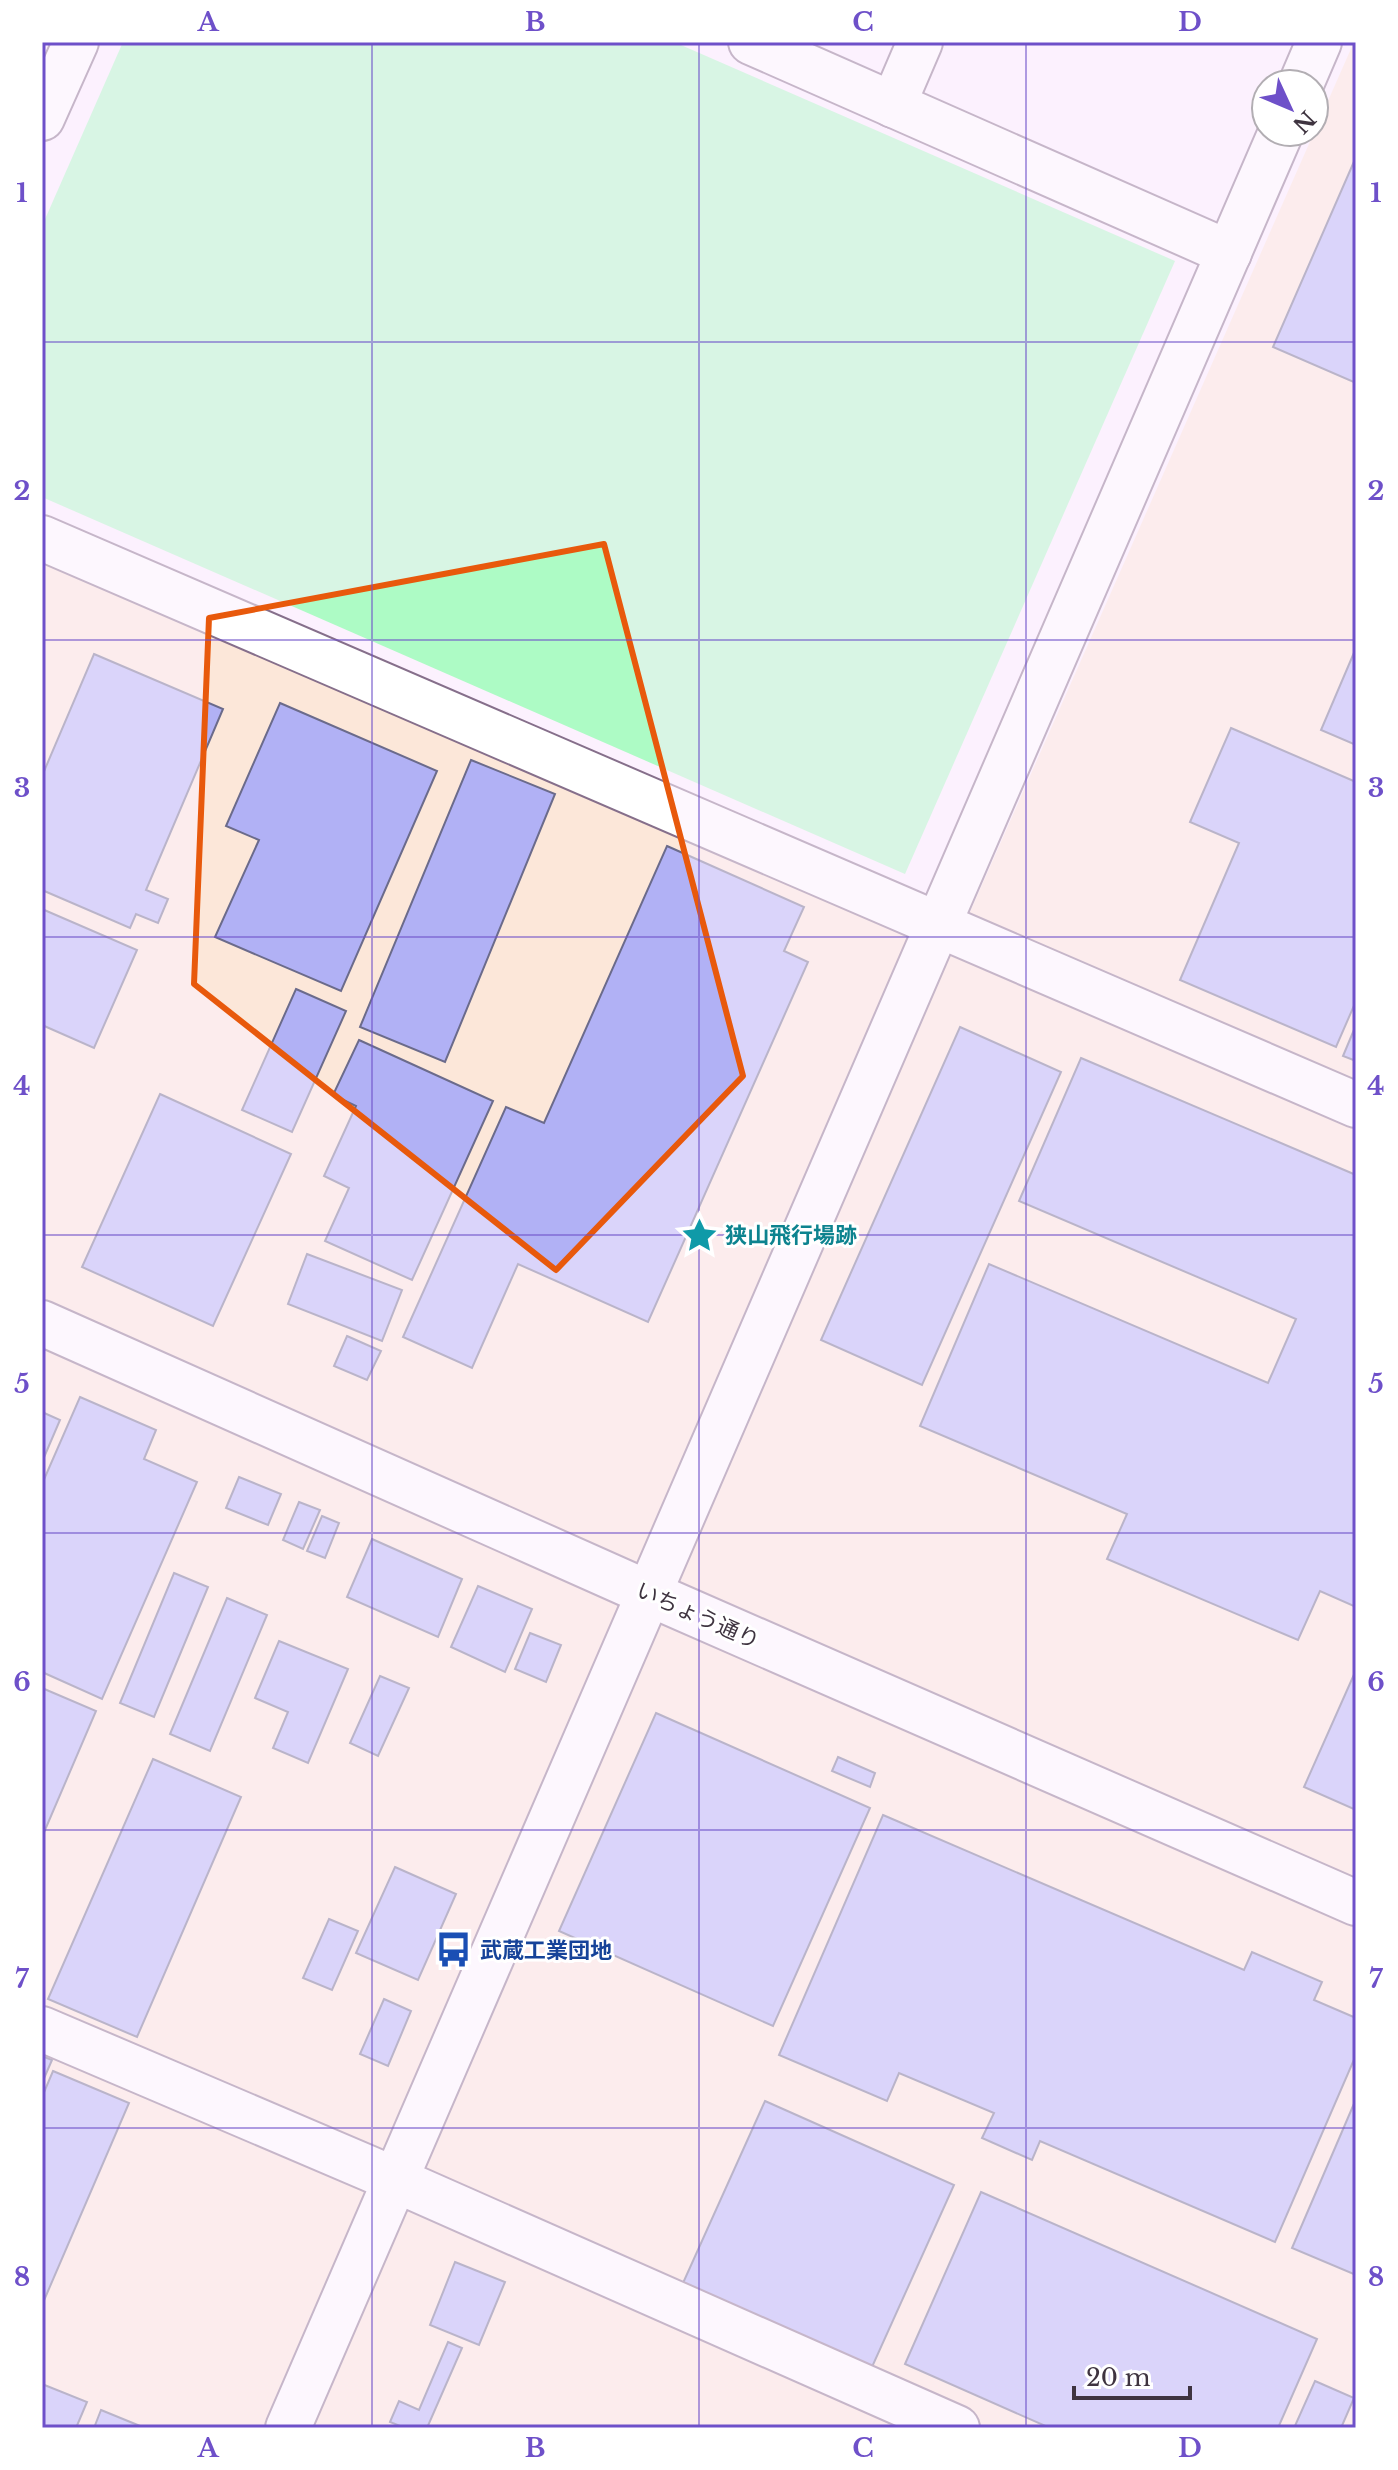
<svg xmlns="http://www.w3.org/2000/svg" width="1398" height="2470" font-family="'Libre Baskerville','Noto Sans JP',serif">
<rect width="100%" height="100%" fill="#fcf1fe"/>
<polygon fill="#fce7d9" points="1354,42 1356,2428 42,2428 42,563 951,955"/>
<polygon fill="#adfbc5" points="123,42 674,42 1175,261 905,874 42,497 42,226"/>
<g fill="#b1b1f5" stroke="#6b6b8b" stroke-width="2">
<polygon points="1356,157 1356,383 1273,347"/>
<polygon points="1356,648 1356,745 1321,730"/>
<polygon points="94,654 223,709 146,890 168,899 158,923 136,914 130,928 42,890 42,776"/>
<polygon points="280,703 437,771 341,991 215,937 259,840 226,826"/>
<polygon points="1231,728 1356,782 1356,1001 1336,1047 1180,980 1239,843 1190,822"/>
<polygon points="471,760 555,794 445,1062 360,1027"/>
<polygon points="667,846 804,907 784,951 808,962 648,1322 518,1264 472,1368 403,1337 506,1107 544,1123"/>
<polygon points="42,909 137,950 94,1048 42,1025"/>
<polygon points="296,989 346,1011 292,1132 242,1110"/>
<polygon points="1356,1025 1356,1061 1343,1056"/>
<polygon points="960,1027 1061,1072 922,1385 821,1340"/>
<polygon points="359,1040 493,1101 412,1280 325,1241 349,1188 324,1176 356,1106 333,1095"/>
<polygon points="1081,1058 1356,1175 1356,1607 1320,1591 1298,1640 1107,1559 1127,1514 920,1426 989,1264 1268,1383 1296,1319 1019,1201"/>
<polygon points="160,1094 291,1154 213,1326 82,1267"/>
<polygon points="307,1254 402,1290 382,1341 288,1304"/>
<polygon points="347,1336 381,1351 367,1380 334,1366"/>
<polygon points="80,1397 156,1430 144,1459 197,1482 102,1699 42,1672 42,1484"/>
<polygon points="42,1412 60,1420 42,1462"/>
<polygon points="239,1477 281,1494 268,1525 226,1508"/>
<polygon points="299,1502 320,1510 303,1549 283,1540"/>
<polygon points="322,1516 339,1523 325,1558 307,1551"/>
<polygon points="372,1539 462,1579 438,1637 347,1597"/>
<polygon points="174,1573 208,1587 154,1717 120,1703"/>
<polygon points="478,1586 532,1609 505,1672 451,1647"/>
<polygon points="227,1598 267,1615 210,1751 170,1734"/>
<polygon points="530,1633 561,1645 546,1682 515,1669"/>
<polygon points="279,1641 348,1669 308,1763 273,1748 288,1712 255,1698"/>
<polygon points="1356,1670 1356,1810 1304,1787"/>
<polygon points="380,1676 409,1688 378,1756 350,1743"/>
<polygon points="42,1688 96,1711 42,1837"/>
<polygon points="656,1713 870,1808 773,2026 559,1931"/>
<polygon points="838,1757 875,1773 870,1787 832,1771"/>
<polygon points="153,1759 241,1797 137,2037 48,1999"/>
<polygon points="883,1815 1244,1970 1252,1952 1322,1982 1314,2000 1356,2018 1356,2055 1275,2242 1040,2141 1032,2160 982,2138 994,2113 899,2073 887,2101 779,2055"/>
<polygon points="395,1867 456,1894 418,1980 356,1953"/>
<polygon points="329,1919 358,1931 332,1990 303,1978"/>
<polygon points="384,1999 411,2011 388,2066 360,2054"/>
<polygon points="42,2056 52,2060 42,2083"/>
<polygon points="53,2071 129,2103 42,2305 42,2097"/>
<polygon points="1356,2099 1356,2275 1292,2248"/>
<polygon points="765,2101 954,2185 872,2367 683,2283"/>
<polygon points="981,2192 1317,2339 1278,2428 1050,2428 905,2364"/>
<polygon points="455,2262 505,2282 479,2345 430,2325"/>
<polygon points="448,2342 462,2348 427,2428 405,2428 390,2422 399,2401 419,2410"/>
<polygon points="1315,2381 1354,2398 1341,2428 1294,2428"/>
<polygon points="42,2384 87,2402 76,2428 42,2428"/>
<polygon points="101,2410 145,2428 94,2428"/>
</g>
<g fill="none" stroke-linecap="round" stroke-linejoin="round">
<defs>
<g id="minor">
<polyline points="751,42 1229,253"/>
<polyline points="1301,84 1319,42"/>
<polyline points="893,105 920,42"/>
<polyline points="42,118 76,42"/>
<polyline points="42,538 1356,1105"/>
<polyline points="42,1323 650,1594 1356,1903"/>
<polyline points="42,2029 396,2180 957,2428"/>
<polyline points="288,2428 1281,132"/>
</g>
</defs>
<use href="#minor" stroke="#866f8b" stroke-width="48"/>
<use href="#minor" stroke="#fff" stroke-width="44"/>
</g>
<path d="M0 0H1398V2470H0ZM 604,544 L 743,1076 L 556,1270 L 194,984 L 209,618 Z" fill="#fcf1fe" fill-opacity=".55" fill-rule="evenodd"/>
<path fill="none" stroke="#e8590c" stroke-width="6" stroke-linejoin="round" d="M 604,544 L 743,1076 L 556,1270 L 194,984 L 209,618 Z"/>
<path fill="none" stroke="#6e50c9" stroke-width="2" stroke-opacity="0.55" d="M 372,42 L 372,2428M 699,42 L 699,2428M 1026,42 L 1026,2428M 42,342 L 1356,342M 42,640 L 1356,640M 42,937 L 1356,937M 42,1235 L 1356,1235M 42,1533 L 1356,1533M 42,1830 L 1356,1830M 42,2128 L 1356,2128"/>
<defs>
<symbol id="sight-bare" viewBox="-9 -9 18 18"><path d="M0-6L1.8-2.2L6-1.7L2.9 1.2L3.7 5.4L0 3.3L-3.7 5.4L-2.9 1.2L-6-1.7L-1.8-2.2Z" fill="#0f9aa8" stroke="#fff" stroke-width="2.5" paint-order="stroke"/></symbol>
<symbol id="bus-bare" viewBox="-9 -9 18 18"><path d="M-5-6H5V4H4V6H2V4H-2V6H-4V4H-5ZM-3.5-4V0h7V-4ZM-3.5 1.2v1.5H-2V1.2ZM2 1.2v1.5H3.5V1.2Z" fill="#1a4fb4" stroke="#fff" stroke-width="2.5" paint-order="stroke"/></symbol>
</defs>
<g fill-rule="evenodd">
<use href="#sight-bare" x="674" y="1210" width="51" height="51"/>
<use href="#bus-bare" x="428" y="1924" width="51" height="51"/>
</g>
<g text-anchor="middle" stroke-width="6" stroke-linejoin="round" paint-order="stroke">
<g font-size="22" font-weight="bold" fill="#0d838f" stroke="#fff" text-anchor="start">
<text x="725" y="1243">狭山飛行場跡</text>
</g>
<g font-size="22" fill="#3f3440" stroke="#fff">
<text transform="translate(698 1615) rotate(24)" y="8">いちょう通り</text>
</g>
<g font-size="22" font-weight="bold" fill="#164399" stroke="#fff" text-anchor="start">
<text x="480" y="1958">武蔵工業団地</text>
</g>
</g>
<rect width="1398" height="2470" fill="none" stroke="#ffffff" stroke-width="88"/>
<g transform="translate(1290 108) rotate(134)"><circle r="38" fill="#ffffff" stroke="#b2aeb3" stroke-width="2"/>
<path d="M0-6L14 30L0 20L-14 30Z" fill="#6e50c9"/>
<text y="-12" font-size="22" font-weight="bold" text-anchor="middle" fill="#3f3440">N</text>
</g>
<path d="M1074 2386v12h116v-12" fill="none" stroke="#3f3440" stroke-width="4"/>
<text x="1086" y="2386" font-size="24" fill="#3f3440" stroke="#ffffff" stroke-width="6" paint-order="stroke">20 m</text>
<rect x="44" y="44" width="1310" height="2382" fill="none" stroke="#6e50c9" stroke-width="3"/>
<g font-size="26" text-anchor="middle" font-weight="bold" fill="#6e50c9">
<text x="208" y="31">A</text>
<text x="535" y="31">B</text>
<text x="863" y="31">C</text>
<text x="1190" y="31">D</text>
<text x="22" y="202">1</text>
<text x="1376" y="202">1</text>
<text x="22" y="500">2</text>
<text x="1376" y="500">2</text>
<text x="22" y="797">3</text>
<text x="1376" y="797">3</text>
<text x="22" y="1095">4</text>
<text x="1376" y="1095">4</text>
<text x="22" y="1393">5</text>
<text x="1376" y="1393">5</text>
<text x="22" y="1691">6</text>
<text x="1376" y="1691">6</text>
<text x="22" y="1988">7</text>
<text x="1376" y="1988">7</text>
<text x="22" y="2286">8</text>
<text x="1376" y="2286">8</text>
<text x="208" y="2457">A</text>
<text x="535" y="2457">B</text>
<text x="863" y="2457">C</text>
<text x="1190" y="2457">D</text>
</g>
</svg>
